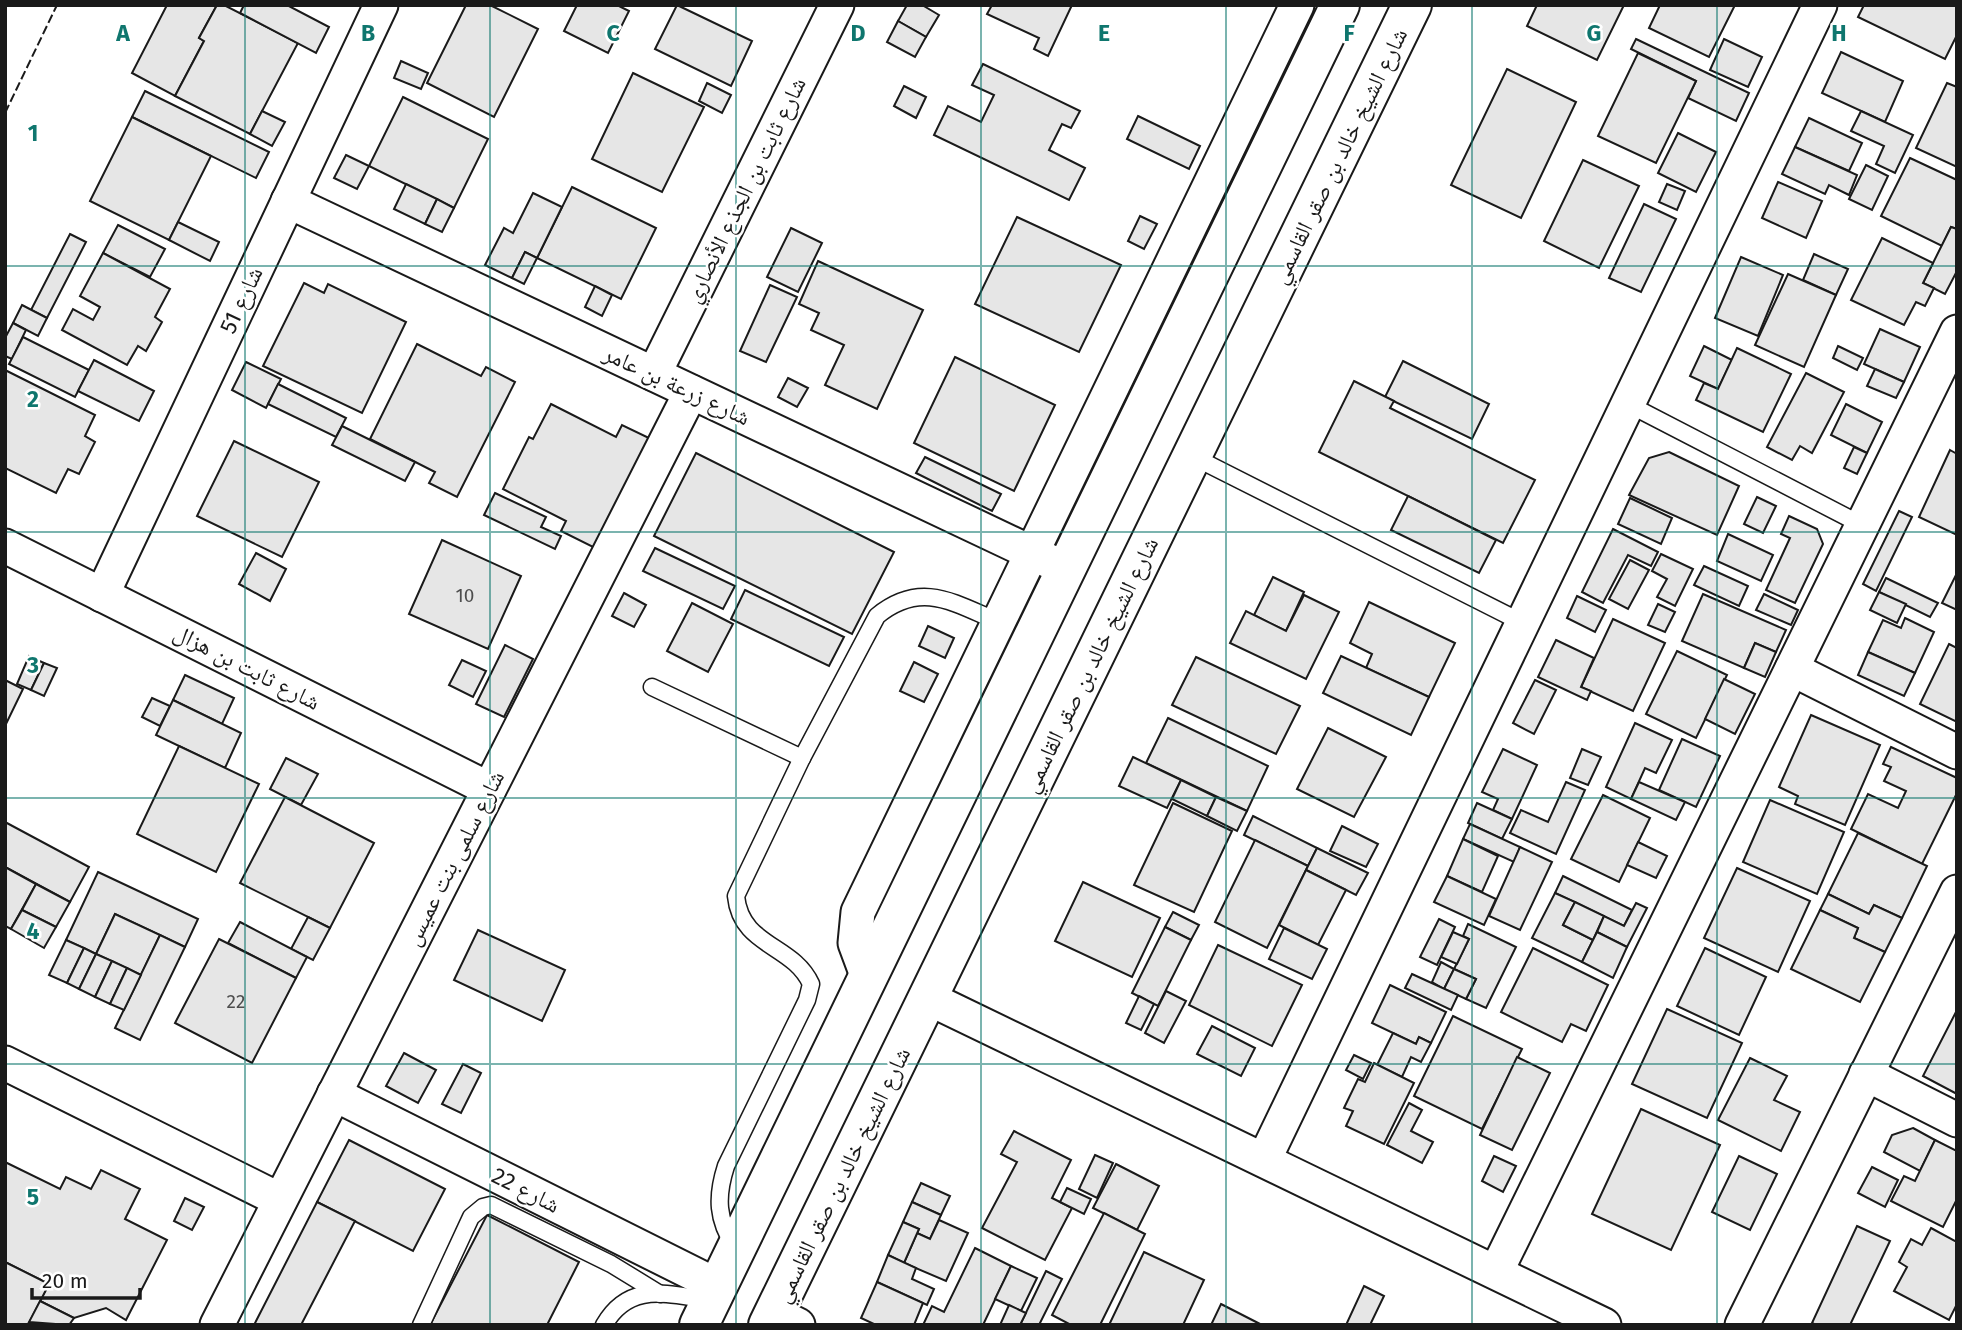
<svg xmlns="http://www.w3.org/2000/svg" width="1962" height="1330" font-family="'Fira Sans','Noto Naskh Arabic',sans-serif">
<rect width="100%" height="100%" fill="#fff"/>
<g fill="#e6e6e6" stroke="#1a1a1a" stroke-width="2">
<polygon points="167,5 217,5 199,38 204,41 175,96 132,73"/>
<polygon points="217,5 224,5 298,43 250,134 175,96 204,41 199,38"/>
<polygon points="244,5 287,5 329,27 316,53 240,13"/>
<polygon points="466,5 490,5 538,29 494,117 427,83"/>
<polygon points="577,5 617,5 629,11 608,53 564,31"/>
<polygon points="677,5 752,41 731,86 655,49"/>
<polygon points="907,5 922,5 939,15 926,37 898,21"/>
<polygon points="992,5 1072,5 1048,56 1034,49 1039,38 987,14"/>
<polygon points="1537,5 1624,5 1597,60 1527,26"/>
<polygon points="1660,5 1735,5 1709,57 1649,28"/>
<polygon points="1864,5 1957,5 1957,35 1945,59 1858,17"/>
<polygon points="898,21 926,37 915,57 887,42"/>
<polygon points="1636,39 1749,93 1736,121 1688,98 1696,81 1631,49"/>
<polygon points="1724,39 1762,57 1748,87 1710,70"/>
<polygon points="1841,52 1903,81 1885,122 1822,93"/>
<polygon points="1638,53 1696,81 1656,163 1598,136"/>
<polygon points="401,61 428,73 421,89 394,78"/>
<polygon points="983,64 1080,111 1071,128 1062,124 1049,150 1085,168 1069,200 934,135 948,106 981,122 994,95 972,85"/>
<polygon points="1507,69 1576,102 1521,218 1451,185"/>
<polygon points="633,73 704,107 662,192 592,159"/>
<polygon points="707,83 731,95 722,113 699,101"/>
<polygon points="1947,83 1957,87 1957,167 1916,148"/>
<polygon points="904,86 926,97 916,118 894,106"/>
<polygon points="145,91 269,152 256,178 132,117"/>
<polygon points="403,97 488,139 454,208 369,166"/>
<polygon points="262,111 285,122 272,146 250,134"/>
<polygon points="1861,111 1913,135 1895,173 1876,164 1884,146 1851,131"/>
<polygon points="1138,116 1200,146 1189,169 1127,139"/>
<polygon points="132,117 211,156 169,240 90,201"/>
<polygon points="1809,118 1862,143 1849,171 1795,147"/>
<polygon points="1678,133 1716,152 1696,192 1658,173"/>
<polygon points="1795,147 1857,175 1849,195 1829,185 1825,194 1782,174"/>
<polygon points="346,155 369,166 357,189 334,178"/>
<polygon points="1910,158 1957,180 1957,229 1951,227 1942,246 1881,216"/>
<polygon points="1583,160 1639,186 1599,268 1544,241"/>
<polygon points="1866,165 1888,176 1872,210 1849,199"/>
<polygon points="1778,182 1822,201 1806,238 1762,218"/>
<polygon points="406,184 437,199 425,224 394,209"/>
<polygon points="1667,184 1685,191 1677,210 1659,202"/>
<polygon points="572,187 656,228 621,299 537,258"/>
<polygon points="533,193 562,207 537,258 525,252 512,278 485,265 504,228 513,233"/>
<polygon points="437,199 454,208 442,232 425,224"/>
<polygon points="1644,204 1676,219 1641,292 1609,278"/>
<polygon points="1140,216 1157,224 1144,249 1128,241"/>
<polygon points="1017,217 1121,265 1079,352 975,304"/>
<polygon points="178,222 219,242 210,261 169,240"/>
<polygon points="118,225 165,249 150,277 103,253"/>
<polygon points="1951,227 1957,229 1957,271 1945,294 1923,283"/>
<polygon points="791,228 822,243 798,292 767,277"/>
<polygon points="70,234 86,242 47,318 31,310"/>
<polygon points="1882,238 1933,263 1923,283 1934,288 1925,306 1916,302 1904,325 1851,300"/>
<polygon points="525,252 537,258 524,284 512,278"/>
<polygon points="103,253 170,289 155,317 162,322 146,351 138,346 127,365 62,330 73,309 93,320 100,307 80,296"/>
<polygon points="1814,254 1848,269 1836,295 1803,280"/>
<polygon points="1741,257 1783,275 1758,336 1715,318"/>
<polygon points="818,261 923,310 877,409 825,385 844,345 811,330 819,313 799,304"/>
<polygon points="1788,274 1836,295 1804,367 1755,345"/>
<polygon points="304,283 324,293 328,284 406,322 362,413 263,366"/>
<polygon points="770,285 797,297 766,362 740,351"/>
<polygon points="595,286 612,295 602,316 585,307"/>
<polygon points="22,305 47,318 38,336 13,323"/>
<polygon points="13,323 26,330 12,359 5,356 5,338"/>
<polygon points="1880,329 1920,347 1904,382 1864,364"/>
<polygon points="23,337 89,370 75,397 9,364"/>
<polygon points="417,344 481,376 486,367 515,382 457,497 429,483 435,472 370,439"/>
<polygon points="1704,346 1732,360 1718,389 1690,376"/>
<polygon points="1838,346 1863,358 1857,370 1833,358"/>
<polygon points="1737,348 1791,374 1763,432 1696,400 1704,383 1718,389"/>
<polygon points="955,357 1055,405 1014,491 914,443"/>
<polygon points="94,360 154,391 139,421 78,391"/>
<polygon points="1403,361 1489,404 1472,439 1385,397"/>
<polygon points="246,362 281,379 266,408 232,390"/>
<polygon points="1875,369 1904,382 1896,398 1867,386"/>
<polygon points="5,370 95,415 85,436 95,442 79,474 68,469 56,493 5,468"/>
<polygon points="1806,373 1844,392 1812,453 1800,446 1792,460 1767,447"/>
<polygon points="788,378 808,388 797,407 778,397"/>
<polygon points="1354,381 1394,401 1390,408 1535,480 1503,543 1319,452"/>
<polygon points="278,384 346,418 336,437 268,404"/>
<polygon points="551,404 616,437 622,425 651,439 595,548 561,531 566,521 503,489 529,437 533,439"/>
<polygon points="1846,404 1882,422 1867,453 1831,435"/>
<polygon points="342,426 415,462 405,481 332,445"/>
<polygon points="234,441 319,482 282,557 197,516"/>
<polygon points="1854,447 1867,453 1857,474 1844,468"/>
<polygon points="1950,450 1957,454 1957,535 1919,517"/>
<polygon points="1669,452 1739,486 1717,535 1629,495 1649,458"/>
<polygon points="696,453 894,552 852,634 654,536"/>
<polygon points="925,457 1001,494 992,511 916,473"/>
<polygon points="495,493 546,517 541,527 561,536 555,549 484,515"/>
<polygon points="1408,496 1496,540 1479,573 1391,530"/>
<polygon points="1757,497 1776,506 1763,533 1744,524"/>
<polygon points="1630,498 1672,518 1661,544 1618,524"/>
<polygon points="1899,511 1912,517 1876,591 1863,584"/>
<polygon points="1789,516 1817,529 1823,544 1795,603 1766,590 1790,538 1781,534"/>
<polygon points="1613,529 1658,552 1651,566 1628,555 1603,603 1582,592"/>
<polygon points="1728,534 1773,555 1761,581 1717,561"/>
<polygon points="442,540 521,576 488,649 409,614"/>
<polygon points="655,548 735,586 723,609 643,571"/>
<polygon points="256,553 286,569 270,601 239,584"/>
<polygon points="1661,554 1693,569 1675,606 1657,597 1667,579 1652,571"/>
<polygon points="1630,560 1649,570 1628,609 1609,599"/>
<polygon points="1704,566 1748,586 1739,606 1694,585"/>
<polygon points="1957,573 1957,610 1942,603"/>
<polygon points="1273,577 1304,592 1286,631 1254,615"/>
<polygon points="1886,578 1938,603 1930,617 1879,592"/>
<polygon points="745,590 844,637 829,666 731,619"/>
<polygon points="1879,592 1906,604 1897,623 1870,610"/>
<polygon points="624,593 646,605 634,627 612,616"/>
<polygon points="1703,594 1786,630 1776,652 1755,643 1744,668 1682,641"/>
<polygon points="1764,594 1798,610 1791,625 1756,610"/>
<polygon points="1304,595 1339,612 1306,679 1230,643 1246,611 1286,631"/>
<polygon points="1577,596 1606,610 1595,632 1567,618"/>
<polygon points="1369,602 1455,643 1429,697 1366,668 1372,654 1350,643"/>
<polygon points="692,603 733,624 708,672 667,651"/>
<polygon points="1658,604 1675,612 1665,632 1648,625"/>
<polygon points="1905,618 1934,632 1915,673 1868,652 1883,620 1901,628"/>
<polygon points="1613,619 1665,643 1633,711 1581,687"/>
<polygon points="928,626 954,638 945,658 919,646"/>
<polygon points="1556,640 1594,658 1581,687 1591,691 1587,700 1538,677"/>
<polygon points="1755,643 1776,652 1765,677 1744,668"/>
<polygon points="1949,644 1957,648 1957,722 1920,704"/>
<polygon points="505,645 533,659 504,717 476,704"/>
<polygon points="1677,651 1727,675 1696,738 1646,714"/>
<polygon points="1868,652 1915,673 1904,696 1858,675"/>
<polygon points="29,656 44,663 31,690 17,684"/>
<polygon points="1341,656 1429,697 1411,735 1323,693"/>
<polygon points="1196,657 1300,706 1276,754 1172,705"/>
<polygon points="462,660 486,671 473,697 449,685"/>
<polygon points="914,662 938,674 924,702 900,691"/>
<polygon points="44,663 57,668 44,696 31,690"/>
<polygon points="185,675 234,698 222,724 173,700"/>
<polygon points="1724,679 1755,694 1735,734 1705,719"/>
<polygon points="5,680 23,689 5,726"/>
<polygon points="1535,680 1556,690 1534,734 1513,723"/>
<polygon points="152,698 170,706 160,726 142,717"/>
<polygon points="173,700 241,733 225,768 156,735"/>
<polygon points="1811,715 1880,745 1845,825 1795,804 1798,796 1779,787"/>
<polygon points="1168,718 1268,766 1247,811 1146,763"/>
<polygon points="1635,723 1672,740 1656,773 1645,768 1631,799 1606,787"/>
<polygon points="1328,728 1386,757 1354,817 1297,789"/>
<polygon points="1682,739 1720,756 1696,807 1659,790"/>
<polygon points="179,746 259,784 216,872 137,834"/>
<polygon points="1891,747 1957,778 1957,793 1922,864 1851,829 1868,794 1898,808 1906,791 1884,781 1891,767 1883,764"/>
<polygon points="1503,749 1537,765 1512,819 1493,810 1498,799 1482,792"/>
<polygon points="1582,749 1601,757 1588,785 1570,778"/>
<polygon points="1133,757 1181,780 1167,808 1119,786"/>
<polygon points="286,758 318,774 301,805 270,789"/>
<polygon points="1181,780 1216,797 1207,816 1172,799"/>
<polygon points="1566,782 1585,790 1556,854 1510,833 1521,810 1548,822"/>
<polygon points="1639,782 1685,802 1676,820 1631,799"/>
<polygon points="1603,795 1650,818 1619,882 1571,859"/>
<polygon points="285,797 374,843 330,928 240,883"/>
<polygon points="1216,797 1247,811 1237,831 1207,816"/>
<polygon points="1770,800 1844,832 1817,894 1743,862"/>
<polygon points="1173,803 1232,831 1194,912 1134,885"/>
<polygon points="1477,803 1512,819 1502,839 1468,823"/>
<polygon points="1253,816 1317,848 1308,866 1244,835"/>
<polygon points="5,822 89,867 70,902 5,867"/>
<polygon points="1470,824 1520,847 1514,862 1463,839"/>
<polygon points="1342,826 1378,844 1366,867 1330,851"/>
<polygon points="1858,833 1927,866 1902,918 1874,905 1869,914 1828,894"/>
<polygon points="1463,839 1498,856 1482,892 1447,876"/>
<polygon points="1255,840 1308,866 1267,948 1215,922"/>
<polygon points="1638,842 1667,856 1656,878 1627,865"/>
<polygon points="1520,847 1552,862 1520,930 1489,916"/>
<polygon points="1317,848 1368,873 1356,895 1306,870"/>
<polygon points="5,867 36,884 11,929 5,926"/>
<polygon points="1737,868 1810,901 1778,972 1704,938"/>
<polygon points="1306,870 1346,890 1318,945 1279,925"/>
<polygon points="98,872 198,919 185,947 115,914 96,954 66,940"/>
<polygon points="1447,876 1496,899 1484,925 1434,902"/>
<polygon points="1563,876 1632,910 1624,926 1555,893"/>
<polygon points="1083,882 1160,918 1132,977 1055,941"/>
<polygon points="36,884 70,902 56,927 22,910"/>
<polygon points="1555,893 1575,902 1563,925 1593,940 1582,962 1532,938"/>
<polygon points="1828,894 1869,914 1874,905 1902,918 1885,952 1854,938 1858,928 1820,910"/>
<polygon points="1575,902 1604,916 1593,940 1563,925"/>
<polygon points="1636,903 1647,908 1627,947 1597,932 1604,916 1624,926"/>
<polygon points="22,910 56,927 44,948 11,929"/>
<polygon points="1820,910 1858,928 1854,938 1885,952 1860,1002 1791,969"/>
<polygon points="1173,912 1199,925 1191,940 1165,927"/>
<polygon points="115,914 160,935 141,975 96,954"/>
<polygon points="308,917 330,928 313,960 291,949"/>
<polygon points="1439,919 1455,927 1437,965 1420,957"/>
<polygon points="240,922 307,957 296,978 228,943"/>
<polygon points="1468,924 1516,947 1486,1008 1466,999 1476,979 1454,969 1469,939 1463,936"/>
<polygon points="1165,927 1191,940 1158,1006 1132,993"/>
<polygon points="1284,928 1327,949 1312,979 1269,959"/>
<polygon points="478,930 565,970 542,1021 454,980"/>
<polygon points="1453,932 1469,939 1457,964 1441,957"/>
<polygon points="1597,932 1627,947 1613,978 1582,962"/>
<polygon points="160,935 185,947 140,1040 115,1028"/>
<polygon points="219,939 296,978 252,1063 175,1023"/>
<polygon points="66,940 84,948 67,983 49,975"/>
<polygon points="1218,945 1302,985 1272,1046 1189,1005"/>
<polygon points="84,948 96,954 79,989 67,983"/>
<polygon points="1533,948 1608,985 1586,1031 1571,1024 1562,1042 1501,1012"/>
<polygon points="1705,948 1766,977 1739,1035 1677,1006"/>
<polygon points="96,954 112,961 95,997 79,989"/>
<polygon points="112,961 127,968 110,1004 95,997"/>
<polygon points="1441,962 1454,969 1444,989 1432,982"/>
<polygon points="127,968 141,975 124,1010 110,1004"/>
<polygon points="1454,969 1476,979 1466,999 1444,989"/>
<polygon points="1412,974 1458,995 1451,1010 1405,988"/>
<polygon points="1390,985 1446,1012 1431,1043 1419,1037 1416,1044 1372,1023"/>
<polygon points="1166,991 1186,1001 1164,1043 1145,1033"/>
<polygon points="1139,996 1154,1004 1141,1030 1126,1023"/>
<polygon points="1667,1009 1742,1043 1707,1118 1632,1084"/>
<polygon points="1957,1010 1957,1094 1923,1076"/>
<polygon points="1453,1016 1522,1049 1482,1129 1414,1096"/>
<polygon points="1212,1026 1255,1048 1241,1076 1197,1054"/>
<polygon points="1393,1033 1416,1044 1419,1037 1431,1043 1421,1062 1411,1057 1402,1077 1377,1065"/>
<polygon points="404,1053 436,1070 418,1103 386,1086"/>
<polygon points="1354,1055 1371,1063 1363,1079 1346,1070"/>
<polygon points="1517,1057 1550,1073 1512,1150 1480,1135"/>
<polygon points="1750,1058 1787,1076 1774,1100 1800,1112 1781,1151 1718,1120"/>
<polygon points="1374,1063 1414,1083 1384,1144 1346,1126 1353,1111 1344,1108 1358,1079 1365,1082"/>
<polygon points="463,1064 481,1073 461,1113 442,1104"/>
<polygon points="1409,1103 1422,1110 1411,1131 1433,1142 1422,1163 1387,1145"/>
<polygon points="1641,1109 1720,1145 1671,1250 1592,1214"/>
<polygon points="1913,1128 1935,1140 1920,1171 1884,1152 1892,1135"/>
<polygon points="1014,1131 1071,1160 1052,1198 1072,1208 1045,1260 982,1228 1017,1162 1001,1154"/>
<polygon points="349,1140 445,1189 413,1251 317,1202"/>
<polygon points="1935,1140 1957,1151 1957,1199 1943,1227 1891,1201 1904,1176 1915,1181"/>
<polygon points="1095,1155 1113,1163 1097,1198 1079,1189"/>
<polygon points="1494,1156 1516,1166 1503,1192 1482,1181"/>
<polygon points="1739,1156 1777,1174 1750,1230 1712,1212"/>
<polygon points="5,1162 60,1189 66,1177 91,1189 101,1170 140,1189 125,1219 167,1240 126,1320 106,1308 74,1318 40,1301 49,1284 5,1262"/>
<polygon points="1116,1164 1159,1186 1137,1230 1093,1208"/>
<polygon points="1872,1167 1898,1180 1885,1207 1858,1193"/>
<polygon points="921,1183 950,1196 941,1215 912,1202"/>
<polygon points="1067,1188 1091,1199 1084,1214 1060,1202"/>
<polygon points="185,1198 204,1207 192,1230 174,1221"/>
<polygon points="317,1202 355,1221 301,1325 254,1325"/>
<polygon points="912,1202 941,1215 930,1239 917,1233 919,1229 903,1222"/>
<polygon points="1104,1213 1145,1234 1100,1325 1071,1325 1052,1315"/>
<polygon points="487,1215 579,1262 547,1325 430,1325"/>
<polygon points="939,1220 968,1233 946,1281 904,1263 917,1233 930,1239"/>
<polygon points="903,1222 919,1229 904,1263 888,1255"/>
<polygon points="1857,1226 1890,1241 1850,1325 1816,1325 1812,1323"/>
<polygon points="1931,1228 1957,1242 1957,1304 1949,1320 1894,1291 1907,1267 1899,1262 1911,1239 1922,1245"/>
<polygon points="975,1248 1011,1266 983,1325 923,1325 932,1306 944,1312"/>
<polygon points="1144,1252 1204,1280 1183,1325 1109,1325"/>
<polygon points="888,1255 916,1268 912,1279 934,1289 927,1305 877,1282"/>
<polygon points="5,1262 49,1284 28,1325 5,1325"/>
<polygon points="1011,1266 1037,1278 1021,1311 995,1299"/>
<polygon points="1046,1271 1062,1279 1039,1325 1020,1325"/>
<polygon points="877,1282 923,1303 914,1325 876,1325 861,1318"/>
<polygon points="1364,1286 1384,1296 1370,1325 1346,1325"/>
<polygon points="40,1301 74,1318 69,1325 29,1322"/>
<polygon points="1221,1304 1262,1325 1211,1325"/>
<polygon points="1009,1305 1026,1313 1020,1325 1000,1325"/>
</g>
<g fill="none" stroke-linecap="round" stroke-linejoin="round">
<defs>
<g id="service">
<polyline points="1628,404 1862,525"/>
<polyline points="1192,456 1523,623"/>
<polyline points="652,687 802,758"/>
<path d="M 735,1247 C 717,1220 716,1197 726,1166 L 807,1000 L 811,984 C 793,944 741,947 736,896 L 802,758 L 877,616 C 921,580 954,603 999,622"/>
<polyline points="421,1325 471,1217 483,1207 491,1205 611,1264 660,1294"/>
<path d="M 604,1325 C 630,1280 669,1295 712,1300"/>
</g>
<g id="minor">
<polyline points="288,201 1051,562"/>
<polyline points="654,374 837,5"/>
<polyline points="5,546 489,789"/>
<polyline points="102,595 381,5"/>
<polyline points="1792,669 1957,752"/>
<polyline points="868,978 855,943 858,912 1297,5"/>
<polyline points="928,998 1604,1325"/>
<polyline points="5,1063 280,1200"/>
<polyline points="1866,1074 1957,1120"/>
<polyline points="334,1094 718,1286"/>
<polyline points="1264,1160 1820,5"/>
<polyline points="1496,1272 1957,332"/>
<polyline points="774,1313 798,1325"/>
<polyline points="217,1325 691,392"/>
<polyline points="1742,1325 1957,892"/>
</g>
<g id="secondary">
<polyline points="699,1325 1340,5"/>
<polyline points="768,1325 1412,5"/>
</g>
</defs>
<use href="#service" stroke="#1a1a1a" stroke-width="19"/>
<use href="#minor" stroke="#1a1a1a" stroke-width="37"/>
<use href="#secondary" stroke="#1a1a1a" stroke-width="42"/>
<use href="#service" stroke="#fff" stroke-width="16"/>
<use href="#minor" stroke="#fff" stroke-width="33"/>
<use href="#secondary" stroke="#fff" stroke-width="38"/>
<polyline stroke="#1a1a1a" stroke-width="2" stroke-dasharray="9 3.5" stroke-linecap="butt" points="5,113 57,5"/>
</g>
<path fill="none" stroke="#0f766e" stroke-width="2" stroke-opacity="0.55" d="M 245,5 L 245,1325M 490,5 L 490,1325M 736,5 L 736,1325M 981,5 L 981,1325M 1226,5 L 1226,1325M 1472,5 L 1472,1325M 1717,5 L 1717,1325M 5,266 L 1957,266M 5,532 L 1957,532M 5,798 L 1957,798M 5,1064 L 1957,1064"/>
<g text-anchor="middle" stroke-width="5" stroke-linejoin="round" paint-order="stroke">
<g font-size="19" fill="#4d4d4d">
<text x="465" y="602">10</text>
<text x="236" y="1008">22</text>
</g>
<g font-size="23" fill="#1a1a1a" stroke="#fff">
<text transform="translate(1339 156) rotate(-64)" y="8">شارع الشيخ خالد بن صقر القاسمي</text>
<text transform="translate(745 190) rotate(-64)" y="8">شارع ثابت بن الجذع الأنصاري</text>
<text transform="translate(241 300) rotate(-65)" y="8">شارع 51</text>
<text transform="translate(677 385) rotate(25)" y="8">شارع زرعة بن عامر</text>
<text transform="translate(1090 665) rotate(-64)" y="8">شارع الشيخ خالد بن صقر القاسمي</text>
<text transform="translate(247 667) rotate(27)" y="8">شارع ثابت بن هزال</text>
<text transform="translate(454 858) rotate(-63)" y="8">شارع سلمى بنت عميس</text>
<text transform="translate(842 1175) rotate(-64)" y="8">شارع الشيخ خالد بن صقر القاسمي</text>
<text transform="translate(526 1190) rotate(27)" y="8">شارع 22</text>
</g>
</g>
<g font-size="23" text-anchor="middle" font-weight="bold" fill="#0f766e" stroke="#fff" stroke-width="5" stroke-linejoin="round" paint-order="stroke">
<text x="123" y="41">A</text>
<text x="368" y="41">B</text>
<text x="613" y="41">C</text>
<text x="858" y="41">D</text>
<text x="1104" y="41">E</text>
<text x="1349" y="41">F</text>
<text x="1594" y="41">G</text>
<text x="1839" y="41">H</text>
<text x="33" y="141">1</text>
<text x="33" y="407">2</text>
<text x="33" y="673">3</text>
<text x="33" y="939">4</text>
<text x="33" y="1205">5</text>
</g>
<rect width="1962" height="1330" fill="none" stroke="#1a1a1a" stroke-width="14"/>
<path d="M32 1288v10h108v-10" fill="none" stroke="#1a1a1a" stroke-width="3.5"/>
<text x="42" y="1288" font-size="21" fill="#1a1a1a" stroke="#ffffff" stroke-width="5" paint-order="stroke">20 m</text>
</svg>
